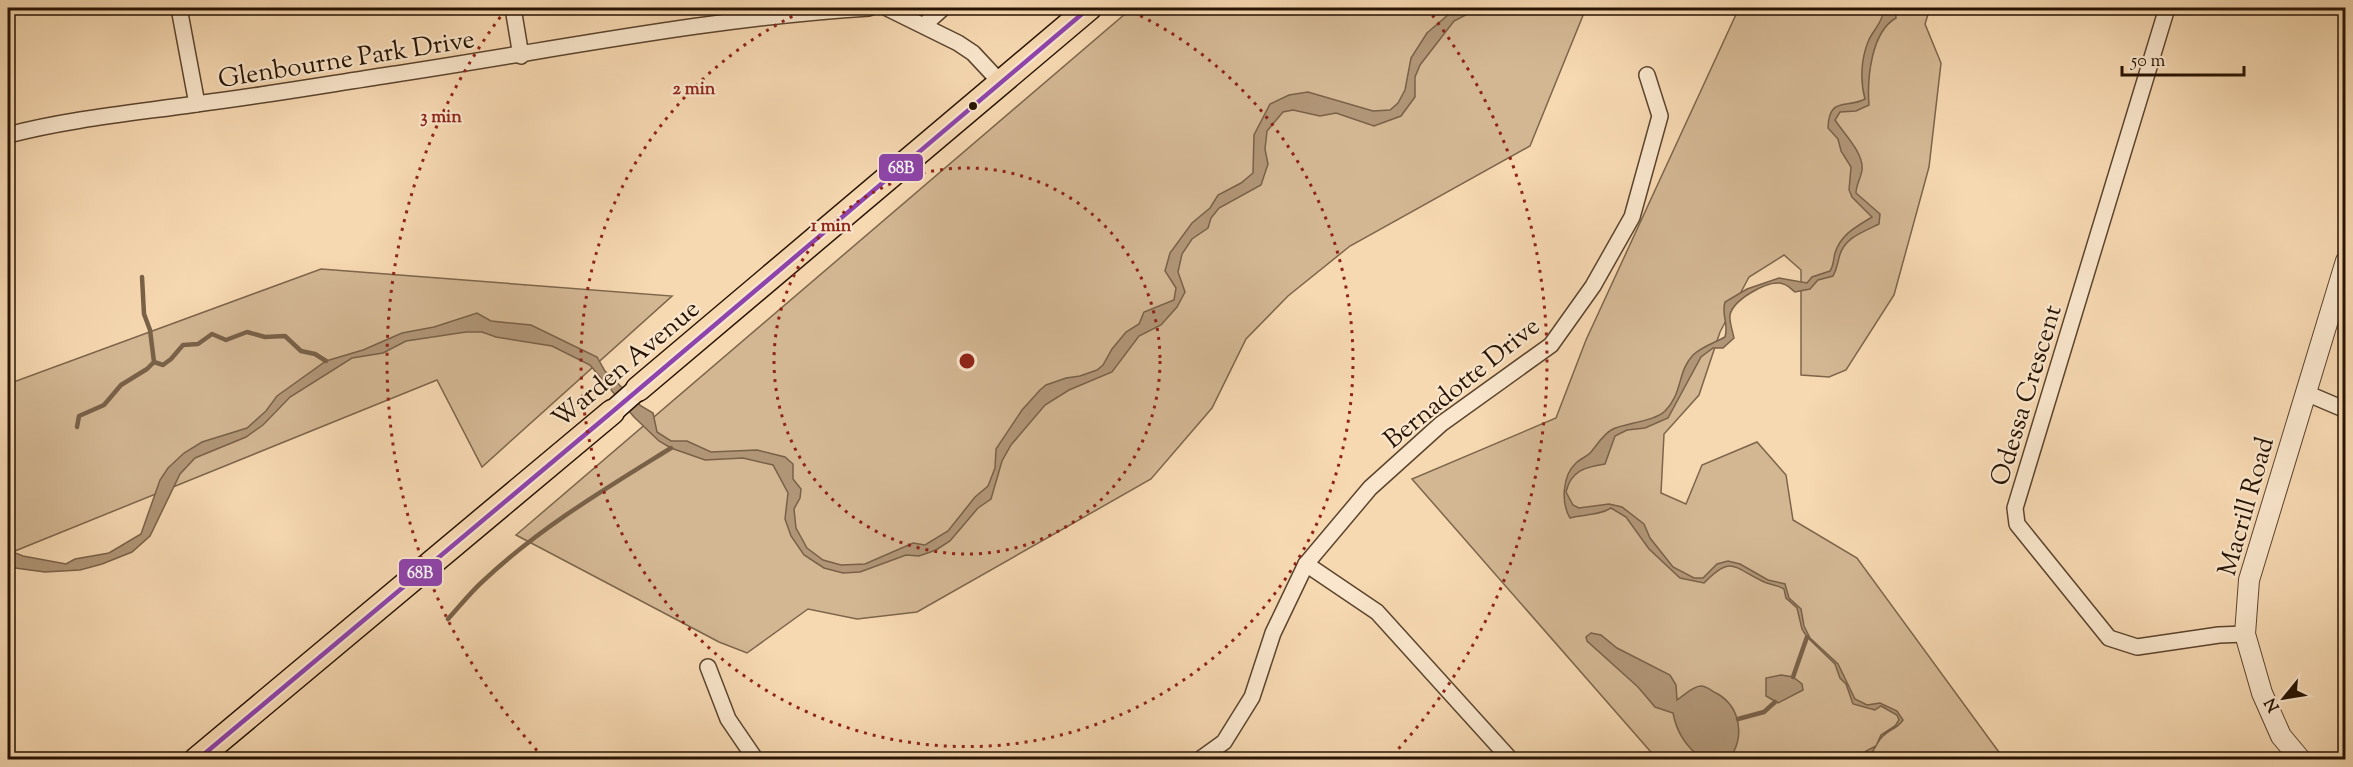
<svg xmlns="http://www.w3.org/2000/svg" width="2353" height="767" font-family="'Sorts Mill Goudy',serif">
<rect width="100%" height="100%" fill="#f6d8b1"/>
<filter id="stains"><feTurbulence type="fractalNoise" baseFrequency=".00333" numOctaves="4"/><feColorMatrix values="0 0 0 0 .2 0 0 0 0 .09 0 0 0 0 .02 0 0 0 .5 -.17"/></filter>
<radialGradient id="worn" r=".72"><stop offset=".6" stop-color="#630" stop-opacity="0"/><stop offset="1" stop-color="#630" stop-opacity=".3"/></radialGradient>
<g fill="#d3b793" stroke="#7d654b" stroke-width="1.5">
<polygon points="1132,8 1586,8 1530,146 1350,246 1288,296 1246,339 1212,408 1151,479 917,612 857,619 808,609 747,653 719,642 516,535"/>
<polygon points="1739,8 1930,8 1925,24 1941,63 1929,167 1894,295 1846,370 1829,377 1801,375 1801,270 1784,255 1749,277 1720,332 1699,395 1664,434 1661,493 1686,504 1702,465 1757,442 1786,475 1793,520 1857,558 2004,759 1657,759 1412,479 1556,418 1586,340"/>
<polygon points="321,269 672,296 482,467 437,380 15,551 8,559 8,384"/>
</g>
<g fill="#b09576" stroke="#796148" stroke-width="1.5">
<polygon points="1456,8 1479,8 1454,21 1420,65 1415,77 1415,97 1401,116 1374,126 1336,113 1320,116 1293,110 1283,112 1267,131 1265,149 1268,164 1261,185 1219,208 1211,218 1208,228 1192,239 1182,254 1178,272 1185,292 1177,307 1161,325 1139,336 1112,372 1069,390 1045,405 1011,445 1002,461 991,499 978,508 950,541 936,550 919,556 906,555 860,572 843,573 824,568 804,555 791,536 785,519 788,493 773,465 743,458 705,460 671,448 659,441 634,417 590,365 552,346 496,337 482,332 466,332 406,341 383,353 352,358 290,397 263,425 246,437 195,458 180,474 150,536 132,552 102,564 80,570 45,572 8,567 8,550 23,556 66,564 75,559 109,553 141,534 160,480 168,468 184,453 202,442 247,428 266,411 277,396 326,361 363,350 402,333 434,327 477,313 491,321 531,325 597,357 605,371 641,406 653,413 657,432 671,441 687,441 711,452 757,450 785,457 793,464 793,479 801,489 800,498 794,509 796,528 807,548 823,560 841,565 865,564 913,543 925,545 948,531 975,497 988,486 995,468 996,449 1022,410 1040,390 1046,385 1066,378 1080,376 1097,370 1103,365 1112,349 1126,332 1139,324 1144,312 1174,300 1176,288 1165,271 1170,253 1192,223 1210,208 1218,195 1241,183 1253,173 1254,135 1270,104 1289,95 1308,92 1373,111 1390,110 1398,103 1405,90 1411,58 1427,33"/>
<path d="M 1879,8 L 1895,8 L 1896,18 C 1871,32 1867,79 1869,105 L 1856,111 L 1840,112 L 1835,120 C 1844,134 1864,153 1862,170 C 1861,178 1856,185 1856,193 L 1880,214 L 1879,224 C 1863,232 1843,238 1839,258 C 1837,265 1837,269 1833,276 L 1818,280 L 1810,289 L 1795,292 C 1790,288 1786,283 1779,283 C 1765,282 1733,300 1730,315 C 1729,322 1733,332 1734,338 L 1723,348 L 1713,348 L 1701,357 L 1668,418 L 1645,428 L 1627,430 L 1615,436 L 1605,464 C 1586,467 1571,470 1566,492 L 1573,505 L 1579,508 L 1609,504 L 1622,507 L 1644,524 L 1650,538 L 1673,567 L 1694,578 L 1703,578 L 1717,564 L 1728,561 L 1740,564 L 1768,580 L 1785,584 L 1789,598 L 1801,609 L 1804,626 L 1810,638 L 1838,664 L 1855,699 L 1867,705 L 1880,703 L 1897,711 L 1903,720 C 1897,729 1890,729 1883,736 C 1874,744 1874,759 1859,760 L 1866,751 L 1876,746 L 1881,735 L 1895,726 L 1899,720 L 1897,715 L 1881,706 L 1875,710 L 1853,704 L 1846,684 L 1840,678 L 1835,664 L 1807,637 L 1802,629 L 1797,608 L 1786,598 L 1784,589 C 1776,584 1769,585 1762,581 C 1733,567 1731,555 1704,583 L 1680,578 L 1649,549 L 1626,517 L 1611,508 C 1598,516 1585,514 1570,518 C 1561,503 1562,476 1576,463 C 1581,458 1587,457 1591,452 C 1598,444 1603,434 1613,429 C 1627,423 1655,421 1665,411 C 1683,393 1677,372 1693,355 C 1701,347 1716,342 1725,337 C 1729,324 1721,314 1725,302 L 1747,289 L 1779,278 L 1807,283 L 1812,277 L 1830,271 C 1834,265 1833,260 1835,253 C 1841,234 1856,227 1872,217 L 1852,197 L 1849,190 L 1851,167 L 1841,151 L 1838,139 L 1828,128 C 1829,96 1846,109 1865,99 C 1860,81 1861,59 1868,42 C 1872,31 1882,24 1883,12 Z"/>
<path d="M 1591,633 L 1601,635 L 1617,648 L 1670,675 L 1676,685 L 1677,700 C 1683,696 1693,686 1701,686 C 1707,686 1713,692 1718,694 C 1741,708 1745,738 1729,759 L 1701,759 C 1686,745 1677,734 1673,713 L 1655,707 L 1638,687 L 1587,641 L 1586,637 Z"/>
<polygon points="1781,675 1793,677 1802,684 1803,690 1778,703 1766,696 1766,678"/>
</g>
<g fill="none" stroke-linecap="round" stroke-linejoin="round">
<g stroke="#796148" stroke-width="4.5">
<polyline points="154,362 163,365 171,359 183,345 198,344 212,334 226,340 247,332 265,337 285,336 301,351 315,354 326,361"/>
<polyline points="77,427 79,416 104,405 121,385 147,369 154,362 150,330 144,314 142,277"/>
<path d="M 448,619 C 459,607 470,593 482,582 C 539,528 605,489 671,448"/>
<polyline points="1793,677 1807,637"/>
<polyline points="1738,719 1764,712 1775,702"/>
</g>
<defs>
<g id="minor">
<polyline points="179,8 197,104"/>
<polyline points="513,8 521,56"/>
<polyline points="887,8 958,43 973,53 1001,83"/>
<polyline points="2167,8 2015,508 2017,524 2109,638 2137,647 2219,635 2245,634"/>
<polyline points="924,25 943,8"/>
<path d="M 8,135 C 69,119 133,113 196,104 C 260,96 324,85 389,75 C 549,51 708,18 869,8"/>
<polyline points="2306,393 2346,410"/>
<polyline points="1306,564 1377,612 1511,760"/>
<polyline points="708,667 728,719 756,760"/>
<polyline points="1199,760 1224,742 1252,697 1273,633 1306,564 1370,488 1441,424 1551,345 1593,286 1632,217 1660,116 1647,75"/>
</g>
<polyline id="tertiary" points="2301,760 2281,736 2262,693 2245,634 2249,580 2346,261"/>
<polyline id="secondary" points="612,412 638,389"/>
<g id="primary">
<polyline points="638,389 1089,8"/>
<polyline points="196,760 612,412"/>
</g>
</defs>
<use href="#minor" stroke="#5b442e" stroke-width="18"/>
<use href="#tertiary" stroke="#5b442e" stroke-width="22"/>
<use href="#secondary" stroke="#271303" stroke-width="24"/>
<use href="#primary" stroke="#271303" stroke-width="27"/>
<use href="#minor" stroke="#f9e6cc" stroke-width="15"/>
<use href="#tertiary" stroke="#f9e6cc" stroke-width="20"/>
<use href="#secondary" stroke="#f9e6cc" stroke-width="21"/>
<use href="#primary" stroke="#f6d8b1" stroke-width="24"/>
<defs>
<polyline id="bus-1" points="197,760 612,412 1089,8"/>
</defs>
<use href="#bus-1" stroke="#f9e6cc" stroke-width="9"/>
<use href="#bus-1" stroke="#8e44ad" stroke-width="4.5"/>
</g>
<g fill="none" stroke="#8f2418" stroke-width="3" stroke-dasharray="3 6">
<circle cx="967" cy="361" r="193"/>
<path d="M1124 8A386 386 0 1 1 810 8"/>
<path d="M543 757A580 580 0 0 1 507 8M1427 8A580 580 0 0 1 1391 757"/>
</g>
<circle fill="#271303" stroke="#f9e6cc" stroke-width="2" cx="973" cy="106" r="5"/>
<g text-anchor="middle" stroke-width="4.5" stroke-linejoin="round" paint-order="stroke">
<g font-size="26" fill="#271303" stroke="#f9e6cc">
<text transform="translate(346 58) rotate(-9)" y="9">Glenbourne Park Drive</text>
<text transform="translate(625 363) rotate(-40)" y="9">Warden Avenue</text>
<text transform="translate(1461 382) rotate(-39)" y="9">Bernadotte Drive</text>
<text transform="translate(2025 395) rotate(-73)" y="9">Odessa Crescent</text>
<text transform="translate(2245 506) rotate(-74)" y="9">Macrill Road</text>
</g>
</g>
<circle cx="967" cy="361" r="9" fill="#8f2418" stroke="#f9e6cc" stroke-width="3"/>
<g font-size="18" text-anchor="middle" font-weight="bold" fill="#8f2418" stroke="#f9e6cc" stroke-width="4.5" stroke-linejoin="round" paint-order="stroke">
<text x="694" y="94">2 min</text>
<text x="441" y="122">3 min</text>
<text x="831" y="231">1 min</text>
</g>
<g stroke="#f9e6cc" stroke-width="2">
<rect x="878" y="153" width="46" height="29" rx="6" fill="#8e44ad"/>
<rect x="398" y="558" width="45" height="29" rx="6" fill="#8e44ad"/>
</g>
<g font-size="16" text-anchor="middle" font-weight="bold" fill="#fff">
<text x="901" y="173">68B</text>
<text x="420" y="578">68B</text>
</g>
<rect width="2353" height="767" fill="none" stroke="#f6d8b1" stroke-width="30"/>
<rect x="9" y="9" width="2335" height="749" fill="none" stroke="#271303" stroke-width="3"/>
<rect x="15" y="15" width="2323" height="737" fill="none" stroke="#271303" stroke-width="1.5"/>
<g transform="translate(2284 698) rotate(240)" stroke="#f9e6cc" stroke-width="4.5" paint-order="stroke">
<path d="M0-4.5L10 22L0 15L-10 22Z" fill="#271303"/>
<text y="-9" font-size="16" font-weight="bold" text-anchor="middle" fill="#271303">N</text>
</g>
<path d="M2122 66v9h122v-9" fill="none" stroke="#271303" stroke-width="3"/>
<text x="2131" y="66" font-size="18" fill="#271303" stroke="#f9e6cc" stroke-width="4.5" paint-order="stroke">50 m</text>
<rect width="100%" height="100%" filter="url(#stains)"/>
<rect width="100%" height="100%" fill="url(#worn)"/>
</svg>
